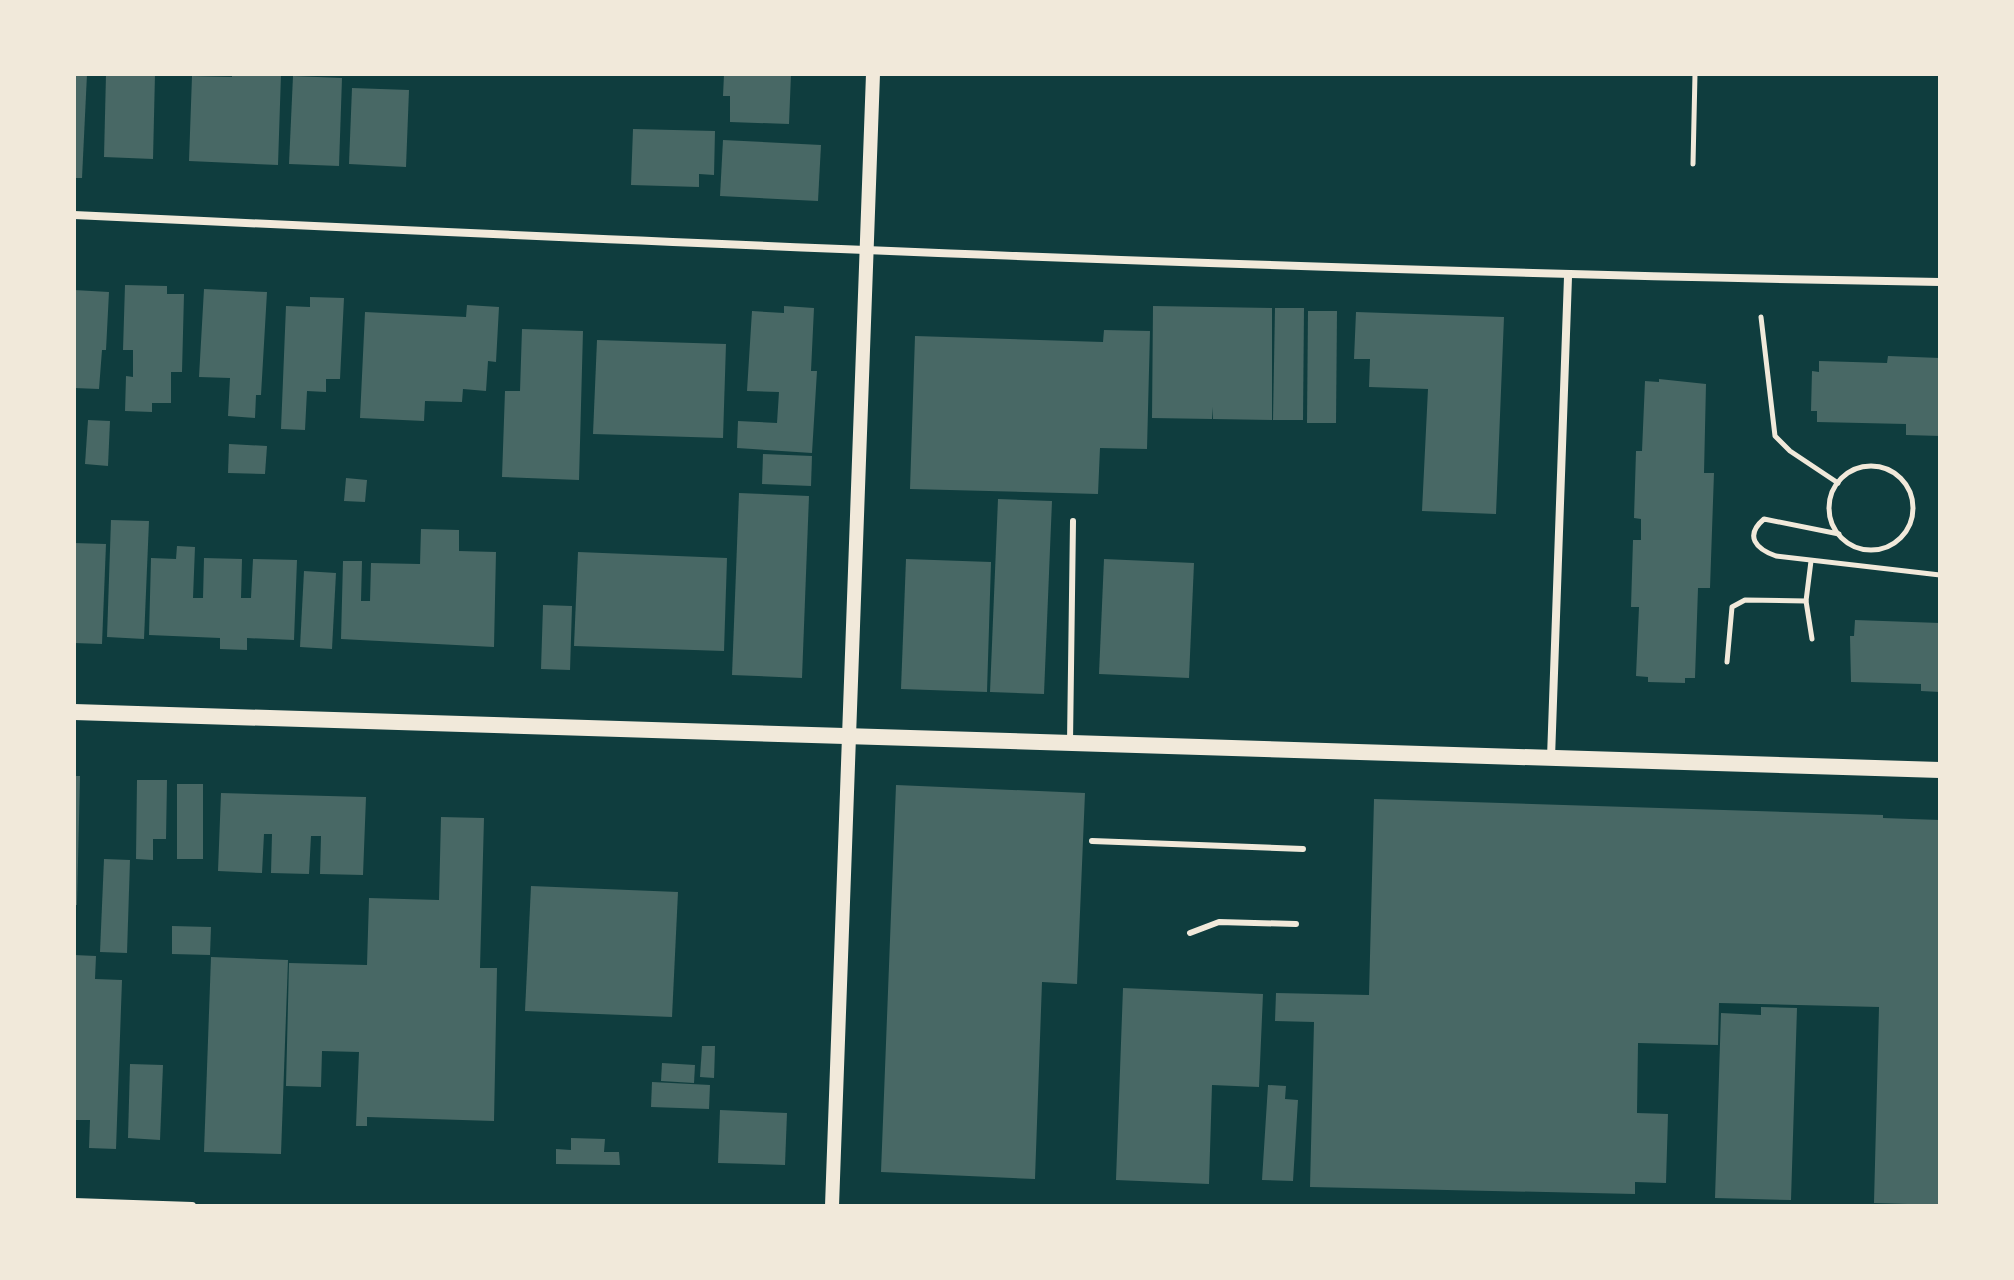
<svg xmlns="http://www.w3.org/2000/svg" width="2014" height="1280" font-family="'Public Sans',sans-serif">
<rect width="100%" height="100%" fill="#0f3d3e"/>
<g fill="#486865">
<polygon points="74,74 87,74 82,178 74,178"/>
<polygon points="106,74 155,74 153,159 104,157"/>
<polygon points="232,74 281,74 278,165 189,161 192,76 232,77"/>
<polygon points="724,74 791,74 789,124 730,122 730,96 723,96"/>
<polygon points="293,76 342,78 339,166 289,164"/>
<polygon points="352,88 409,90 406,167 349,164"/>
<polygon points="633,129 715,131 714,175 699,174 699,187 631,185"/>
<polygon points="723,140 821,145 818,201 720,196"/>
<polygon points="125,285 167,286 167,294 184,294 182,372 171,372 171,403 152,403 152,412 125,411 126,376 133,377 133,350 123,350"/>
<polygon points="204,289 267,292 261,395 256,395 255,418 228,416 230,378 199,377"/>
<polygon points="74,290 109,292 106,350 102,350 99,389 74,388"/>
<polygon points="310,297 344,298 340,379 326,379 326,392 307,391 305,430 281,429 286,306 310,307"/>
<polygon points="467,305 499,307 496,362 488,361 486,391 463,389 462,402 425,401 424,421 360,418 365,312 466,317"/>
<polygon points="784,306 814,308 811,371 817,371 812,453 737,448 738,421 777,423 779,392 747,391 752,311 784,313"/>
<polygon points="1153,306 1272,308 1272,420 1213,419 1213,407 1212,419 1152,418"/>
<polygon points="1275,308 1304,308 1303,420 1273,420"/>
<polygon points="1308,311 1337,311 1336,423 1307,423"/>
<polygon points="1356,312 1504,317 1496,514 1422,511 1428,389 1369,387 1370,359 1354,359"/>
<polygon points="522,329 583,331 579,480 502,477 505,391 520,391"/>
<polygon points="1104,330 1150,331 1147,449 1100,448 1098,494 910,489 915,336 1103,342"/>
<polygon points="597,340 726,344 723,438 593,434"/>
<polygon points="1888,356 1940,358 1940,436 1906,435 1906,424 1817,422 1817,411 1811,411 1812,371 1819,372 1819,361 1887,363"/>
<polygon points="1659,379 1706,384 1704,473 1714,473 1710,588 1698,588 1695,678 1685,678 1685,683 1648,682 1648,677 1636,676 1639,607 1631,607 1633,540 1641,540 1641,519 1634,518 1636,451 1642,451 1645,381 1659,382"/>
<polygon points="88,420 110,421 108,466 85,464"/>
<polygon points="229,444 267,446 265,474 228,473"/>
<polygon points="763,454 812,456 811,486 762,484"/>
<polygon points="346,478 367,480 365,502 344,501"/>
<polygon points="739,493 809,496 802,678 732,675"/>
<polygon points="998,499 1052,501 1044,694 990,692"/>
<polygon points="111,520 149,521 144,639 107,637"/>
<polygon points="421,529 459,530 459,551 496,552 494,647 341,639 343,561 362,561 361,601 370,601 371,563 420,564"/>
<polygon points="74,543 106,544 102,644 74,643"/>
<polygon points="177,546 195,547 193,598 203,598 204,558 242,559 241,598 251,598 253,559 297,560 294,640 247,638 247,650 220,649 220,638 149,635 151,558 176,559"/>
<polygon points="578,552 727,558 724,651 574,646"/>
<polygon points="906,559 991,562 987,692 901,689"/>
<polygon points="1104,559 1194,563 1189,678 1099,674"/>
<polygon points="304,571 336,573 332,649 300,647"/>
<polygon points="543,605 572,606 570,670 541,669"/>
<polygon points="1855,620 1940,623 1940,692 1921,691 1921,684 1851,682 1850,636 1854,636"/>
<polygon points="74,776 80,776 77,905 74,905"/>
<polygon points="137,780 167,780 166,839 153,839 153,860 136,859"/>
<rect x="177" y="784" width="26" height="75"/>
<polygon points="896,785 1085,793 1077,984 1042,982 1035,1179 881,1172"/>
<polygon points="221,793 366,797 363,875 320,874 321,836 311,836 309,874 271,873 272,834 264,834 262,873 218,871"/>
<polygon points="1374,799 1883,815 1883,818 1940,820 1940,1205 1874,1203 1879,1007 1719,1003 1718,1045 1638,1043 1637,1113 1668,1114 1666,1183 1635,1182 1635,1194 1310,1187 1314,1022 1275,1021 1276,993 1369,995"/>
<polygon points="441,817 484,818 480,968 497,968 494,1121 367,1117 367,1126 356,1126 359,1052 322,1051 321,1087 286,1086 289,963 367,965 369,898 439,900"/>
<polygon points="104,859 130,860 127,953 100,952"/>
<polygon points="531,886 678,892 672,1017 525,1011"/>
<polygon points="172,926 211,927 210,955 172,954"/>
<polygon points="74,955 96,956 95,979 122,980 116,1149 89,1148 90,1120 74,1120"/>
<polygon points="211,957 288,960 281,1154 204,1152"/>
<polygon points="1123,988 1263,994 1259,1087 1212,1085 1209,1184 1116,1180"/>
<polygon points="1761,1007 1797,1008 1791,1200 1715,1198 1721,1013 1761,1015"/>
<polygon points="702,1046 715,1046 714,1078 700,1077"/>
<polygon points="662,1063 695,1065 694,1083 661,1081"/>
<polygon points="130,1064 163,1065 160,1140 128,1138"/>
<polygon points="652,1082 710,1085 709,1109 651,1107"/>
<polygon points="1268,1085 1286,1086 1285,1099 1298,1100 1293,1181 1262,1180"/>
<polygon points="720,1110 787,1113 785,1165 718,1163"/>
<polygon points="571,1138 605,1139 604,1152 619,1152 620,1165 556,1164 556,1149 571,1150"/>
</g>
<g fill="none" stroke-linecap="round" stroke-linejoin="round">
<g stroke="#f1e9da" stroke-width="5">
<polyline points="1693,164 1695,74"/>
<polyline points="1761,317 1775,436 1790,451 1838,483"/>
<circle cx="1871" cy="508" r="42"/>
<path d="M 1839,534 L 1764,519 C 1744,536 1756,549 1776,556 L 1940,575"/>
<polyline points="1806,601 1812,639"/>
<polyline points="1727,662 1732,607 1745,600 1806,601 1811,561"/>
</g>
<g stroke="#f1e9da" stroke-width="6">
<polyline points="1070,742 1073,521"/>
<polyline points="1092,841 1303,849"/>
<polyline points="1190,933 1219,922 1296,924"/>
</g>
<g stroke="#f1e9da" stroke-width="8">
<path d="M 74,215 C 696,244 1317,272 1940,282"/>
<polyline points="1551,758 1568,277"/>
<polyline points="74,1202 192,1206"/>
</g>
<polyline stroke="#f1e9da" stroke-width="14" points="832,1206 873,74"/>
<polyline stroke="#f1e9da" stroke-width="16" points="74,712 1940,770"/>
</g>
<rect width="2014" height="1280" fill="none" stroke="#f1e9da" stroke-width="152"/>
</svg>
